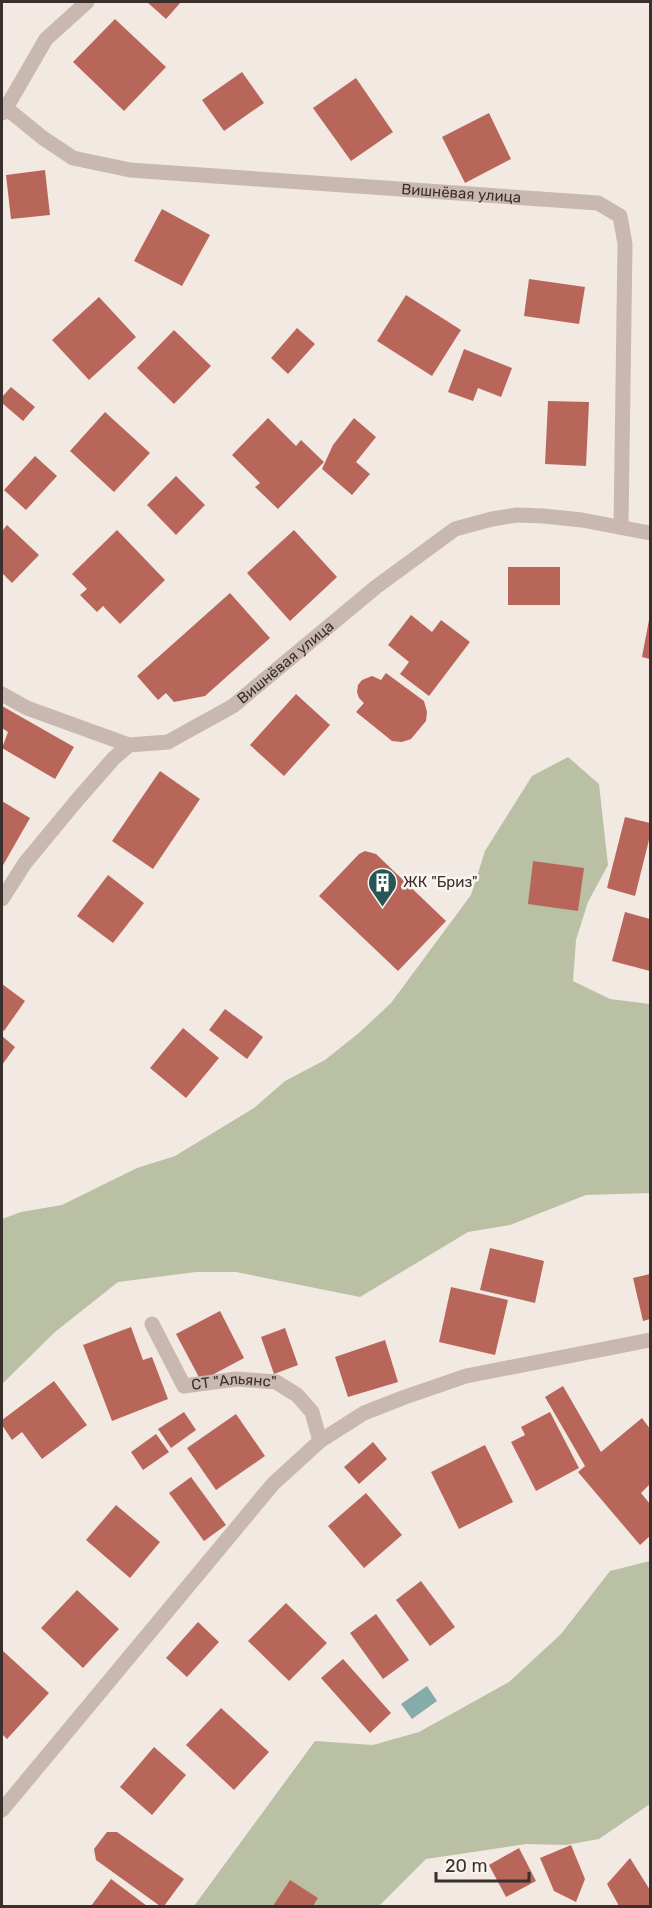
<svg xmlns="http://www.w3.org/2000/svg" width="652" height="1908" font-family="Rubik,sans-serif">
<rect width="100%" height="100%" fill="#f2e9e3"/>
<g fill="#bac0a4">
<polygon points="568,757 599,784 608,865 588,902 576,940 573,981 610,999 650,1004 650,1193 586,1195 510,1225 468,1232 360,1297 236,1272 196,1272 118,1282 55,1332 2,1384 2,1219 21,1212 62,1205 137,1168 175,1156 254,1108 285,1081 325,1060 360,1032 391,1003 471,895 485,851 532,776"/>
<polygon points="650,1561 650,1804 599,1839 566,1845 526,1844 426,1859 379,1906 194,1906 315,1741 373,1745 419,1732 509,1682 561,1634 610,1571"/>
</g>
<polygon fill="#85aca9" points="427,1686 437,1701 412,1719 401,1704"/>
<g fill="#b9665a">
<polygon points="147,2 181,2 166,19"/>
<polygon points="115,19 166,67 124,111 73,62"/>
<polygon points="242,72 264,103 224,131 202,100"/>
<polygon points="356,78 393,132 351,161 313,108"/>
<polygon points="489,113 511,159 465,183 442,137"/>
<polygon points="45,170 50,215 11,219 6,175"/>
<polygon points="162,209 210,235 182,286 134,261"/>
<polygon points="529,279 585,287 579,324 524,316"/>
<polygon points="406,295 461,330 432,376 377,341"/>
<polygon points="99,297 136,337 89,380 52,340"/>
<polygon points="297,328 315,344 288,374 271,358"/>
<polygon points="174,330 211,366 174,404 137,368"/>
<polygon points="464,349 512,368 501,397 478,388 473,401 448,392"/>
<polygon points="11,387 35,407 23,421 2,403 2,397"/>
<polygon points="548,401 589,402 586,466 545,464"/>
<polygon points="105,412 150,453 114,492 70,451"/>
<polygon points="268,418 296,446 301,440 324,462 278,509 255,487 260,483 232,455"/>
<polygon points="354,418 376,437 356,462 370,474 352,495 322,469 333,445"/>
<polygon points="35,456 57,476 26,510 4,490"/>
<polygon points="176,476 205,505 176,535 147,505"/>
<polygon points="7,525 39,555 12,583 2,573 2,531"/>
<polygon points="117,530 165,580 120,624 103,606 97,612 80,595 87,589 72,574"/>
<polygon points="294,530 337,577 290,621 247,573"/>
<rect x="508" y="567" width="52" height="38"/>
<polygon points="230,593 270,638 205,696 174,702 166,693 158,700 137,676"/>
<polygon points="411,615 432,632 441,620 470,642 429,696 400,674 409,662 388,645"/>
<polygon points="649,620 650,620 650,659 642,657"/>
<polygon points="386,673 424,701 427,712 426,721 411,739 402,742 392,741 356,712 364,703 359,698 357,692 358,685 362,680 372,676 381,680"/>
<polygon points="296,694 330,725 284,776 250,745"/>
<polygon points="2,706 74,747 55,779 2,748 8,732 2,728"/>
<polygon points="160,771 200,799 153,869 112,841"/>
<polygon points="2,801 30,818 2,867"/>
<polygon points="625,817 650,823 650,836 635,896 607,888"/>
<polygon points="365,851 376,854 446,921 398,971 319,896 359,854"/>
<polygon points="533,861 584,868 578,911 528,904"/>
<polygon points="108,875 144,903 113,943 77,916"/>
<polygon points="625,912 650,919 650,971 612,961"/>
<polygon points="2,984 25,1001 4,1031 2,1029"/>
<polygon points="225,1009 263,1037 247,1059 209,1030"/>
<polygon points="183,1028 219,1058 186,1098 150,1068"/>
<polygon points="2,1036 15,1047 2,1065"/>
<polygon points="490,1248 544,1261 535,1303 480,1290"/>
<polygon points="650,1274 650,1319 643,1321 633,1278"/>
<polygon points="451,1287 508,1300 495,1355 439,1342"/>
<polygon points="220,1311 244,1358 201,1381 176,1334"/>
<polygon points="131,1327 143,1360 152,1357 168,1399 112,1421 83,1345"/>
<polygon points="285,1328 298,1365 274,1374 261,1337"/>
<polygon points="385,1340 398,1382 348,1397 335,1357"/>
<polygon points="54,1381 87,1425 42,1459 22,1432 12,1440 2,1425 2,1420"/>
<polygon points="563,1386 601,1452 642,1418 650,1429 650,1484 641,1493 650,1504 650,1536 640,1545 578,1472 585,1466 545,1397"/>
<polygon points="184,1412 196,1430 171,1448 158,1429"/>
<polygon points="550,1412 579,1468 536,1491 511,1442 525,1435 521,1427"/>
<polygon points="236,1414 265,1456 216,1490 187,1448"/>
<polygon points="156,1434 169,1452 143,1470 131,1452"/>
<polygon points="373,1442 387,1459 359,1484 344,1467"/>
<polygon points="485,1445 513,1502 459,1529 431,1472"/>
<polygon points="191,1477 226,1525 204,1541 169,1493"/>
<polygon points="366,1493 402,1535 364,1568 328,1526"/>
<polygon points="116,1505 160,1542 130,1578 86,1540"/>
<polygon points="421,1581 455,1627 430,1646 396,1600"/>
<polygon points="77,1590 119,1629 83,1668 41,1628"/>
<polygon points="286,1603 327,1643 289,1681 248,1641"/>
<polygon points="376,1614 409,1660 383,1679 350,1633"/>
<polygon points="198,1622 219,1642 187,1677 166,1658"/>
<polygon points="3,1651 49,1693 7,1739 2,1734 2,1653"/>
<polygon points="343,1659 391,1713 370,1733 321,1678"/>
<polygon points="221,1708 269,1752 234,1790 186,1745"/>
<polygon points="154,1747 186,1775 152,1815 120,1787"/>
<polygon points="107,1832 117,1832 184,1879 164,1906 160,1906 96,1860 94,1849"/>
<polygon points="571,1845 585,1879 576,1902 554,1891 540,1858"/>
<polygon points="519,1848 536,1881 506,1897 489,1865"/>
<polygon points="630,1858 650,1890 650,1906 619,1906 607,1884"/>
<polygon points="111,1879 147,1906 91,1906"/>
<polygon points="290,1880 318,1898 313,1906 273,1906"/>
</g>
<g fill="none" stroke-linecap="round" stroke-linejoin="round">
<g stroke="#c9b8b0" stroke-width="15">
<polyline points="2,694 27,708 129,745"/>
<path id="s1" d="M 152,1324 L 184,1386 L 236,1379 L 276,1382 L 297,1395 L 312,1412 L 320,1441"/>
</g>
<g stroke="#c9b8b0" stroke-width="15">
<path id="s2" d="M 6,108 L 43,138 L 73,158 L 130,170 L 598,203 L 620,216 L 625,244 L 621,527"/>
<polyline points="2,113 6,108 46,39 87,2"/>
<path id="s3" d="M 2,899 L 25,863 L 78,799 L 113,759 L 129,745 L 168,742 L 233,706 L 376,587 L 455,529 L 492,519 L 517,515 L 543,516 L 582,520 L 650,533"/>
<polyline points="2,1810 273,1484 320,1441 364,1413 405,1397 466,1376 650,1340"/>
</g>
</g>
<defs>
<symbol id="building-pin" viewBox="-11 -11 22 30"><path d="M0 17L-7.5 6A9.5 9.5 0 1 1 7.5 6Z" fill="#275654" stroke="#f9f4f0"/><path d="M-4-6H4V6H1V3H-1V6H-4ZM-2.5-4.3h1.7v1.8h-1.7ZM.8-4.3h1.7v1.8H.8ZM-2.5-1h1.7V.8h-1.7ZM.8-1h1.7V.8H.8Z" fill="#fff"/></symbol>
</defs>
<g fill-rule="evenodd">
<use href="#building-pin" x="366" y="866" width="33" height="45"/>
</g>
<g text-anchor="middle" stroke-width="5" stroke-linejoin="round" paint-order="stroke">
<g font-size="15" fill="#392f2d" stroke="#f9f4f0">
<text dy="5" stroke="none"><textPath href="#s2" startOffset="474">Вишнёвая улица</textPath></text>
<text dy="5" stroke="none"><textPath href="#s3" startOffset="382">Вишнёвая улица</textPath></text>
<text dy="5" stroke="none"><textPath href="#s1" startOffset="120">СТ "Альянс"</textPath></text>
</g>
<g font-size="15" fill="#392f2d" stroke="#f9f4f0" text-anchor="start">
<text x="403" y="887">ЖК "Бриз"</text>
</g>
</g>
<rect width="652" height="1908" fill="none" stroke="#392f2d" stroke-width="6"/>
<path d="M436 1872v9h93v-9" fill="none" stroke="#392f2d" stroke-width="3"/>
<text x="445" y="1872" font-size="18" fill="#392f2d" stroke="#f9f4f0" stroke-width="4.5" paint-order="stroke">20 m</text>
</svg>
